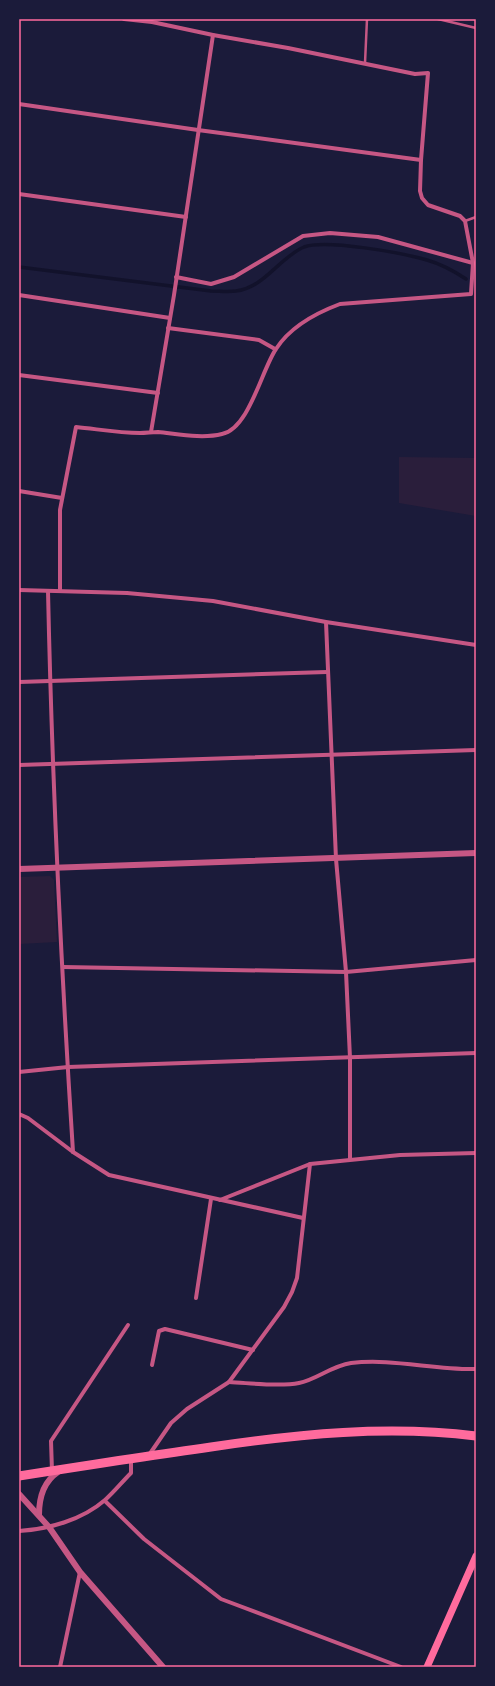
<svg xmlns="http://www.w3.org/2000/svg" width="495" height="1686" font-family="'Nunito Sans',sans-serif">
<rect width="100%" height="100%" fill="#1b1b3a"/>
<g fill="#2a1e3b">
<polygon points="399,457 476,458 476,516 399,503"/>
<polygon points="50,876 54,880 57,942 19,944 19,877"/>
</g>
<g fill="none" stroke-linecap="round" stroke-linejoin="round">
<path stroke="#12122b" stroke-width="3.5" d="M 19,267 L 211,291 C 219,291 228,292 236,291 C 264,288 280,257 304,247 C 326,239 403,253 427,260 C 441,264 454,271 466,279"/>
<g stroke="#c65784" stroke-width="2.5">
<polyline points="438,19 476,28"/>
<polyline points="365,63 367,19"/>
<polyline points="465,221 476,217"/>
</g>
<g stroke="#c65784" stroke-width="4">
<polyline points="19,104 198,130 421,160"/>
<polyline points="19,194 186,217"/>
<polyline points="176,277 211,284 234,277 303,236 330,233 378,237 473,263"/>
<polyline points="19,295 170,318"/>
<polyline points="168,328 259,340 275,349"/>
<polyline points="19,375 158,393"/>
<polyline points="151,432 174,295 213,35"/>
<polyline points="19,491 62,498"/>
<polyline points="19,590 127,593 213,601 326,622 476,645"/>
<path d="M 48,591 C 52,778 61,965 73,1152"/>
<path d="M 60,591 L 60,510 L 76,427 C 97,429 118,433 140,433 C 146,433 152,432 158,432 C 178,434 202,439 222,434 C 249,429 262,369 276,349 C 290,327 316,313 340,304 L 471,294 L 473,263 L 465,221 L 460,216 L 428,205 L 422,198 L 420,191 L 421,160 L 428,73 L 415,74 L 288,48 L 213,35 L 152,22 L 124,19"/>
<polyline points="326,622 336,859 346,972 350,1058 350,1159"/>
<polyline points="19,682 327,672"/>
<polyline points="19,765 476,750"/>
<polyline points="63,967 346,972 476,960"/>
<polyline points="19,1072 68,1067 476,1053"/>
<polyline points="19,1114 28,1118 73,1152 109,1175 303,1218"/>
<polyline points="220,1200 310,1164 400,1155 476,1153"/>
<polyline points="196,1298 211,1199"/>
<polyline points="152,1365 159,1331 165,1329 253,1350"/>
<path d="M 229,1382 C 250,1383 279,1387 299,1383 C 316,1380 331,1366 351,1363 C 392,1358 434,1370 476,1369"/>
<polyline points="149,1455 171,1423 187,1409 229,1382 284,1307 292,1292 297,1278 310,1164"/>
<polyline points="52,1471 51,1441 128,1325"/>
<polyline points="105,1501 144,1539 221,1599 401,1667"/>
<path d="M 19,1531 C 49,1529 82,1520 105,1500 C 114,1492 122,1482 131,1473 L 131,1458"/>
<polyline points="60,1667 80,1572"/>
</g>
<g stroke="#c65784" stroke-width="6">
<polyline points="19,869 476,853"/>
<polyline points="19,1494 49,1527 80,1572 163,1667"/>
<path d="M 39,1515 C 39,1498 43,1482 58,1472"/>
</g>
<polyline stroke="#ff6b9d" stroke-width="7" points="427,1667 476,1556"/>
<path stroke="#ff6b9d" stroke-width="9" d="M 19,1476 C 83,1466 147,1456 211,1447 C 299,1434 387,1425 476,1436"/>
</g>
<rect width="495" height="1686" fill="none" stroke="#1b1b3a" stroke-width="40"/>
<rect x="20" y="20" width="455" height="1646" fill="none" stroke="#ff6b9d" stroke-width="1.5"/>
</svg>
